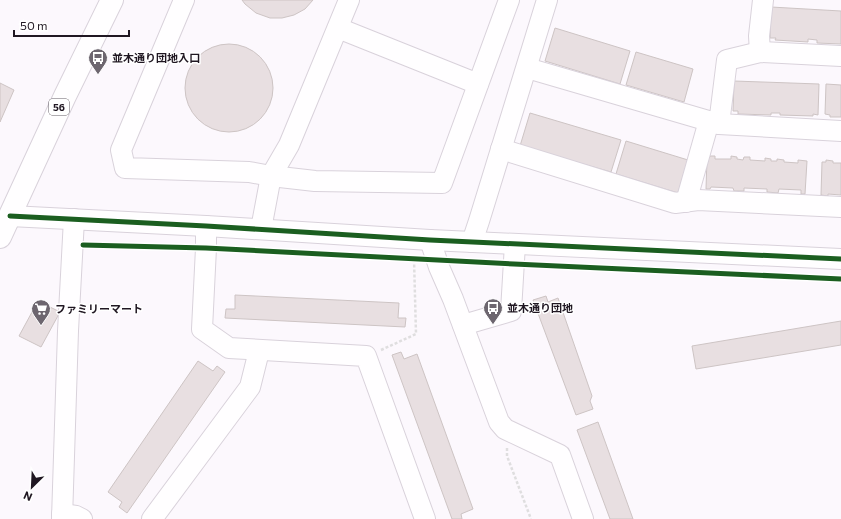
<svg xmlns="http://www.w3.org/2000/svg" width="841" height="519" font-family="Commissioner,'Noto Sans JP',sans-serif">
<rect width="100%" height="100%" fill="#fcf8fd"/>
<g fill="#e8dfe1" stroke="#cdc4c4">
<polygon points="242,0 313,0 305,9 294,15 282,18 270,18 256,13 245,4"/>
<polygon points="771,7 841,11 841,44 817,43 817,40 808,39 808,42 775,40 776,38 770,38"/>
<polygon points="555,28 630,51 620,84 545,61"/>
<circle cx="229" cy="88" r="44"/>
<polygon points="636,52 693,69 684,102 626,85"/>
<polygon points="734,81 819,84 818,115 813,114 813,116 780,115 780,113 771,113 771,115 738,114 738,111 733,111"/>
<polygon points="0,83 14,90 0,122"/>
<polygon points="826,84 841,85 841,117 830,117 830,115 825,114"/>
<polygon points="530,113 621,140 611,172 520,146"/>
<polygon points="626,141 688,160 678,193 616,174"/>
<polygon points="710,156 715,156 715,159 731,159 731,156 737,157 737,159 743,160 744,157 750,157 750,160 765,161 765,158 771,159 771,161 777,161 777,159 784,160 784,162 798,163 798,160 807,161 805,194 801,194 801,190 779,189 778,193 767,192 767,189 744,188 744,191 734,191 733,188 711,187 710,189 706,189 707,158 709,158"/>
<polygon points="826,160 833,161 833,163 841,163 841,195 828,194 828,196 821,195 822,162 826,162"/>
<polygon points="235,295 399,303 398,318 406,318 405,327 225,318 226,309 235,309"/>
<polygon points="546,296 548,302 558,298 592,396 590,401 593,409 576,415 533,300"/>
<polygon points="38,301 60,312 41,347 19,336"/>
<polygon points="841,321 841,345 696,369 692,346"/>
<polygon points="401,352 404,359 417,354 473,509 461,514 462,519 452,519 392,355"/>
<polygon points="198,361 213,371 217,366 225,372 127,513 119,507 122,502 108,492"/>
<polygon points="598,422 633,519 610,519 577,430"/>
</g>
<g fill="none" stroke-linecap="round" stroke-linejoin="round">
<defs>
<g id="minor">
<polyline points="184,0 121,150 125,168 249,172 271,176 315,181 442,183 509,0"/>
<polyline points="338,28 478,84"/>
<polyline points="760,52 759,36 763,0"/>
<polyline points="527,68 719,124 841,131"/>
<polyline points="719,124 727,60 760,52 841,56"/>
<polyline points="501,149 675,203 698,200 841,207"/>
<polyline points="686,202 709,121"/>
<polyline points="10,216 206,226 430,240 841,259"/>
<polyline points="206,226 206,248 202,329 229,348 366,356 425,519"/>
<polyline points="261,229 271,176 289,145 349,0"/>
<polyline points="430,240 439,267 453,299 499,422 505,429 560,455 583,519"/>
<polyline points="472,242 479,221 547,0"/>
<polyline points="463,325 511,311 515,244"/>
<polyline points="62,514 76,516 82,519"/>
<polyline points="62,519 68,331 74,219"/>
<polyline points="152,519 250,387 259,351"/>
</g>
<polyline id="major" points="0,237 65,96 112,0"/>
</defs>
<use href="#minor" stroke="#d9d2db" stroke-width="22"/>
<use href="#major" stroke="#d9d2db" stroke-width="24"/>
<g stroke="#dfdedf" stroke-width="2.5" stroke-dasharray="3 2" stroke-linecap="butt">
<polyline points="381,350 416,334 414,259"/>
<polyline points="507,448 507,456 531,519"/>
</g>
<use href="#minor" stroke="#fffeff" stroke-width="20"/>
<use href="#major" stroke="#fffeff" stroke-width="22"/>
<defs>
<g id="cycleway">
<polyline points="10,216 206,226 430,240 841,259"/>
<polyline points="83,245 206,248 514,264 841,279"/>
</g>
</defs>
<use href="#cycleway" stroke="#fff" stroke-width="8"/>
<use href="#cycleway" stroke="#1b5e20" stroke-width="5"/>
</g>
<defs>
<symbol id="bus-pin" viewBox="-11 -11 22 30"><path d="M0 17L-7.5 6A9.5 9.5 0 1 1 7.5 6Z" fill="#6d666f" stroke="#fff"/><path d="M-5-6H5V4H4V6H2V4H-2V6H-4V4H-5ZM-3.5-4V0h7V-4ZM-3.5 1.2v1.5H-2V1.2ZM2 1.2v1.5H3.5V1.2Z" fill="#fff"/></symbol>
<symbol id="supermarket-pin" viewBox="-11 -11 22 30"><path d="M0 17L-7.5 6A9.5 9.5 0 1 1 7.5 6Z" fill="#6d666f" stroke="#fff"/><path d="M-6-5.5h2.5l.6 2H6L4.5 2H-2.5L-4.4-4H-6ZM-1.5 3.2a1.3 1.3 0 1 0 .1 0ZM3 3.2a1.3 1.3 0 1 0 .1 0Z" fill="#fff"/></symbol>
</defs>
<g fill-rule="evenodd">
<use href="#bus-pin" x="87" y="47" width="22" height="30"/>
<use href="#bus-pin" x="482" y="297" width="22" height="30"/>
<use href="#supermarket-pin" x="30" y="298" width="22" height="30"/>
</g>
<g text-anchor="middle" stroke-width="3" stroke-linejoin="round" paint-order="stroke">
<rect fill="#fff" stroke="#635d64" stroke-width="1" x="49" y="99" width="20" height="16" rx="3"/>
<g font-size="10" font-weight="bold" fill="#201722">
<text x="59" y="111">56</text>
</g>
<g font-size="11" font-weight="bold" fill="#201722" stroke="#fff" text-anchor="start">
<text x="112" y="62">並木通り団地入口</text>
<text x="507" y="312">並木通り団地</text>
<text x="55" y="313">ファミリーマート</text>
</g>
</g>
<g transform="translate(32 487) rotate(204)" stroke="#ffffff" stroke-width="3" paint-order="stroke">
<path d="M0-3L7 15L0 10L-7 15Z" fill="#201722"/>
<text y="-6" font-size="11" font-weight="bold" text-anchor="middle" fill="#201722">N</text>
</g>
<path d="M14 30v6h115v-6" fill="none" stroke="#201722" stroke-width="2"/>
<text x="20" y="30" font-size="12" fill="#201722" stroke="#ffffff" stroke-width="3" paint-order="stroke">50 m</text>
</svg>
